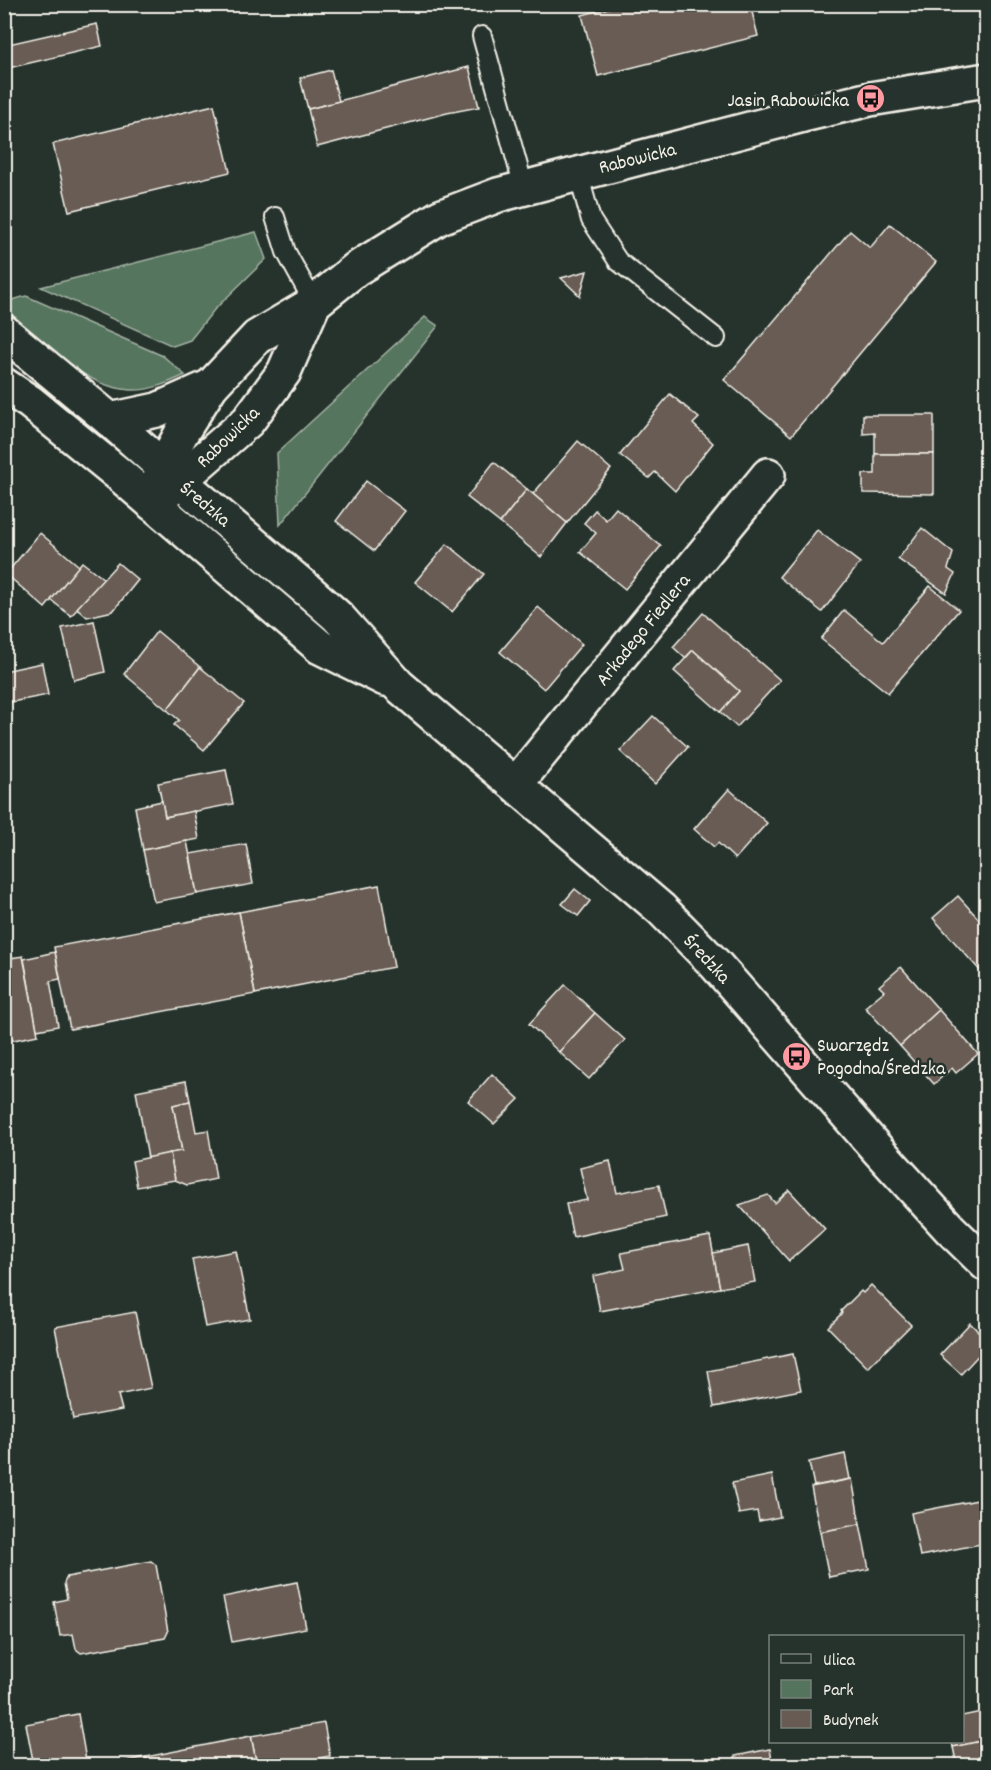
<svg xmlns="http://www.w3.org/2000/svg" width="991" height="1770" font-family="Dekko,sans-serif">
<rect width="100%" height="100%" fill="#26332d"/>
<filter id="ink" filterUnits="userSpaceOnUse"><feTurbulence type="fractalNoise" baseFrequency=".0167" numOctaves="2"/><feDisplacementMap in="SourceGraphic" scale="12" xChannelSelector="R" yChannelSelector="G"/><feConvolveMatrix kernelMatrix="1 2 1 2 8 2 1 2 1" color-interpolation-filters="sRGB"/></filter>
<g filter="url(#ink)">
<g fill="#54745e" stroke="#a4b2a3" stroke-width="1.5">
<polygon points="256,232 266,259 214,310 190,340 173,346 41,287"/>
<path d="M 26,296 L 163,356 L 185,375 C 168,383 150,391 131,390 C 83,388 39,339 5,308 L 5,302 Z"/>
<polygon points="425,317 438,326 280,525 277,453"/>
</g>
<g fill="#675b54" stroke="#f4f1e8" stroke-width="1.5">
<polygon points="616,4 750,4 758,36 598,76 582,15 616,6"/>
<polygon points="97,24 102,46 4,69 4,45"/>
<polygon points="469,67 479,107 447,113 317,147 308,109"/>
<polygon points="331,70 339,101 308,109 300,78"/>
<polygon points="214,105 230,172 69,211 53,144"/>
<polygon points="890,224 936,262 791,436 724,380 850,231 870,248"/>
<polygon points="587,271 580,296 561,278"/>
<polygon points="670,394 699,418 693,424 713,443 675,491 655,472 649,478 620,455"/>
<polygon points="863,415 934,415 934,454 875,454 875,433 863,434"/>
<polygon points="578,441 611,469 567,523 533,494"/>
<polygon points="875,454 934,454 934,494 863,493 863,474 875,474"/>
<polygon points="494,462 527,489 500,523 467,497"/>
<polygon points="366,481 405,511 374,551 336,521"/>
<polygon points="527,489 567,523 541,557 500,523"/>
<polygon points="616,508 661,546 625,589 580,552 596,533 584,523 595,510 606,520"/>
<polygon points="922,528 953,553 948,569 955,574 946,593 898,559"/>
<polygon points="817,530 860,563 822,612 779,577"/>
<polygon points="40,533 79,566 45,608 6,574"/>
<polygon points="447,544 484,574 452,612 415,582"/>
<polygon points="82,562 104,579 71,616 51,600"/>
<polygon points="118,563 138,580 113,611 87,617 77,608"/>
<polygon points="930,586 959,610 888,693 821,639 844,610 883,642"/>
<polygon points="538,607 582,644 544,689 500,652"/>
<polygon points="703,613 780,680 737,727 720,712 739,691 693,650 685,658 673,647"/>
<polygon points="94,621 105,672 74,680 62,628"/>
<polygon points="157,631 200,667 167,710 124,674"/>
<polygon points="693,650 739,691 720,712 674,671"/>
<polygon points="42,663 48,695 6,703 4,671"/>
<polygon points="200,667 244,703 204,750 174,725 179,720 167,710"/>
<polygon points="653,716 688,747 655,784 620,751"/>
<polygon points="226,770 233,804 165,817 158,783"/>
<polygon points="729,789 767,823 735,859 718,843 714,847 694,829"/>
<polygon points="162,801 165,817 194,811 199,839 143,850 135,807"/>
<polygon points="187,841 197,894 154,902 143,850"/>
<polygon points="246,844 253,884 197,894 190,854"/>
<polygon points="379,885 394,967 255,994 239,912"/>
<polygon points="575,889 590,901 578,916 562,904"/>
<polygon points="958,896 986,927 986,971 983,974 933,918"/>
<polygon points="239,912 255,994 70,1029 54,947"/>
<polygon points="55,952 60,979 50,981 58,1026 37,1030 24,959"/>
<polygon points="23,956 38,1035 4,1042 4,959"/>
<polygon points="901,967 939,1010 900,1046 865,1007 884,991 879,986"/>
<polygon points="565,985 595,1013 559,1052 529,1024"/>
<polygon points="939,1010 978,1054 956,1073 952,1068 934,1084 900,1046"/>
<polygon points="595,1013 625,1040 589,1079 559,1052"/>
<polygon points="492,1074 519,1099 494,1124 468,1101"/>
<polygon points="186,1081 190,1101 173,1105 182,1151 148,1158 136,1091"/>
<polygon points="190,1101 196,1132 208,1130 216,1179 187,1185 175,1180 170,1153 182,1151 173,1105"/>
<polygon points="170,1153 175,1180 137,1187 132,1161"/>
<polygon points="610,1161 617,1193 659,1185 666,1217 573,1237 566,1204 587,1200 580,1168"/>
<polygon points="789,1190 825,1229 789,1261 739,1205 768,1195 775,1203"/>
<polygon points="710,1236 720,1288 600,1311 593,1276 625,1269 621,1253"/>
<polygon points="748,1246 755,1282 720,1288 713,1253"/>
<polygon points="236,1251 250,1319 205,1327 192,1259"/>
<polygon points="871,1285 911,1325 868,1368 828,1327 842,1313 841,1311 861,1291 863,1293"/>
<polygon points="135,1312 151,1388 118,1395 122,1410 73,1419 55,1327"/>
<polygon points="970,1323 986,1339 986,1347 961,1374 940,1355"/>
<polygon points="793,1354 801,1390 714,1407 708,1371"/>
<polygon points="845,1454 850,1479 814,1486 809,1462"/>
<polygon points="772,1475 780,1517 759,1521 757,1511 739,1514 732,1483"/>
<polygon points="852,1479 860,1524 820,1532 811,1487"/>
<polygon points="983,1499 986,1516 986,1543 920,1556 911,1513"/>
<polygon points="860,1524 869,1569 829,1577 820,1532"/>
<polygon points="151,1561 156,1565 168,1632 165,1638 81,1653 76,1649 73,1634 60,1636 54,1602 67,1599 64,1583 67,1577"/>
<polygon points="297,1582 306,1628 232,1642 223,1597"/>
<polygon points="986,1711 986,1740 953,1747 952,1742 962,1742 962,1716"/>
<polygon points="78,1714 87,1766 34,1766 26,1724"/>
<polygon points="324,1723 330,1756 279,1766 257,1766 251,1736"/>
<polygon points="251,1736 257,1766 148,1766 146,1757"/>
<polygon points="986,1740 986,1766 957,1766 953,1747"/>
<polygon points="770,1749 773,1766 736,1766 735,1756"/>
<polygon points="146,1757 148,1766 106,1766 105,1765"/>
<polygon points="405,1758 406,1766 364,1766"/>
<polygon points="646,1758 647,1766 603,1766"/>
</g>
<g fill="none" stroke-linecap="round" stroke-linejoin="round">
<defs>
<g id="lane">
<polyline points="482,36 524,188"/>
<polyline points="578,173 591,220 618,261 716,338"/>
<polyline points="275,217 286,252 314,303"/>
</g>
<polyline id="street" points="516,784 768,475"/>
<g id="secondary">
<polyline points="4,332 110,420 163,467 311,593 338,617 398,685 661,909 715,964 878,1150 950,1229 986,1264"/>
<polyline points="4,385 30,402 121,476 320,647 385,679"/>
<polyline points="110,420 157,410 211,386"/>
<polyline points="163,495 248,421 284,372 314,303"/>
<polyline points="153,504 163,467 182,432 211,386 257,337 314,303 356,269 440,217 498,195 803,115 870,99 986,80"/>
</g>
</defs>
<use href="#lane" stroke="#f4f1e8" stroke-width="22"/>
<use href="#street" stroke="#f4f1e8" stroke-width="38"/>
<use href="#secondary" stroke="#f4f1e8" stroke-width="38"/>
<use href="#lane" stroke="#26332d" stroke-width="18"/>
<use href="#street" stroke="#26332d" stroke-width="33"/>
<use href="#secondary" stroke="#26332d" stroke-width="33"/>
</g>
</g>
<defs>
<symbol id="bus-disc" viewBox="-11 -11 22 22"><circle r="9.5" fill="#ff9aa2" stroke="#26332d"/><path d="M-5-6H5V4H4V6H2V4H-2V6H-4V4H-5ZM-3.5-4V0h7V-4ZM-3.5 1.2v1.5H-2V1.2ZM2 1.2v1.5H3.5V1.2Z" fill="#111"/></symbol>
</defs>
<g fill-rule="evenodd">
<use href="#bus-disc" x="854" y="82" width="33" height="33"/>
<use href="#bus-disc" x="780" y="1040" width="33" height="33"/>
</g>
<g text-anchor="middle" stroke-width="5" stroke-linejoin="round" paint-order="stroke">
<g font-size="20" fill="#f4f1e8" stroke="#26332d" text-anchor="end">
<text x="849" y="106">Jasin Rabowicka</text>
<text x="817" y="1051" text-anchor="start">Swarzędz<tspan x="817" dy="23">Pogodna/Średzka</tspan></text>
</g>
<g font-size="20" fill="#f4f1e8" stroke="#26332d">
<text transform="translate(637 157) rotate(-14)" y="7">Rabowicka</text>
<text transform="translate(227 436) rotate(-44)" y="7">Rabowicka</text>
<text transform="translate(206 503) rotate(40)" y="7">Średzka</text>
<text transform="translate(642 629) rotate(-51)" y="7">Arkadego Fiedlera</text>
<text transform="translate(708 958) rotate(47)" y="7">Średzka</text>
</g>
</g>
<rect width="991" height="1770" fill="none" stroke="#26332d" stroke-width="24"/>
<rect x="12" y="12" width="967" height="1746" fill="none" stroke="#f4f1e8" stroke-width="2" filter="url(#ink)"/>
<rect x="769" y="1635" width="195" height="108" fill="#26332d" stroke="#787f78" stroke-width="1.5"/>
<rect x="781" y="1654" width="30" height="9" fill="#26332d" stroke="#787f78" stroke-width="1.5"/>
<text x="823" y="1665" font-size="18" fill="#f4f1e8">Ulica</text>
<rect x="781" y="1680" width="30" height="18" fill="#54745e" stroke="#787f78" stroke-width="1.5"/>
<text x="823" y="1695" font-size="18" fill="#f4f1e8">Park</text>
<rect x="781" y="1710" width="30" height="18" fill="#675b54" stroke="#787f78" stroke-width="1.5"/>
<text x="823" y="1725" font-size="18" fill="#f4f1e8">Budynek</text>
</svg>
